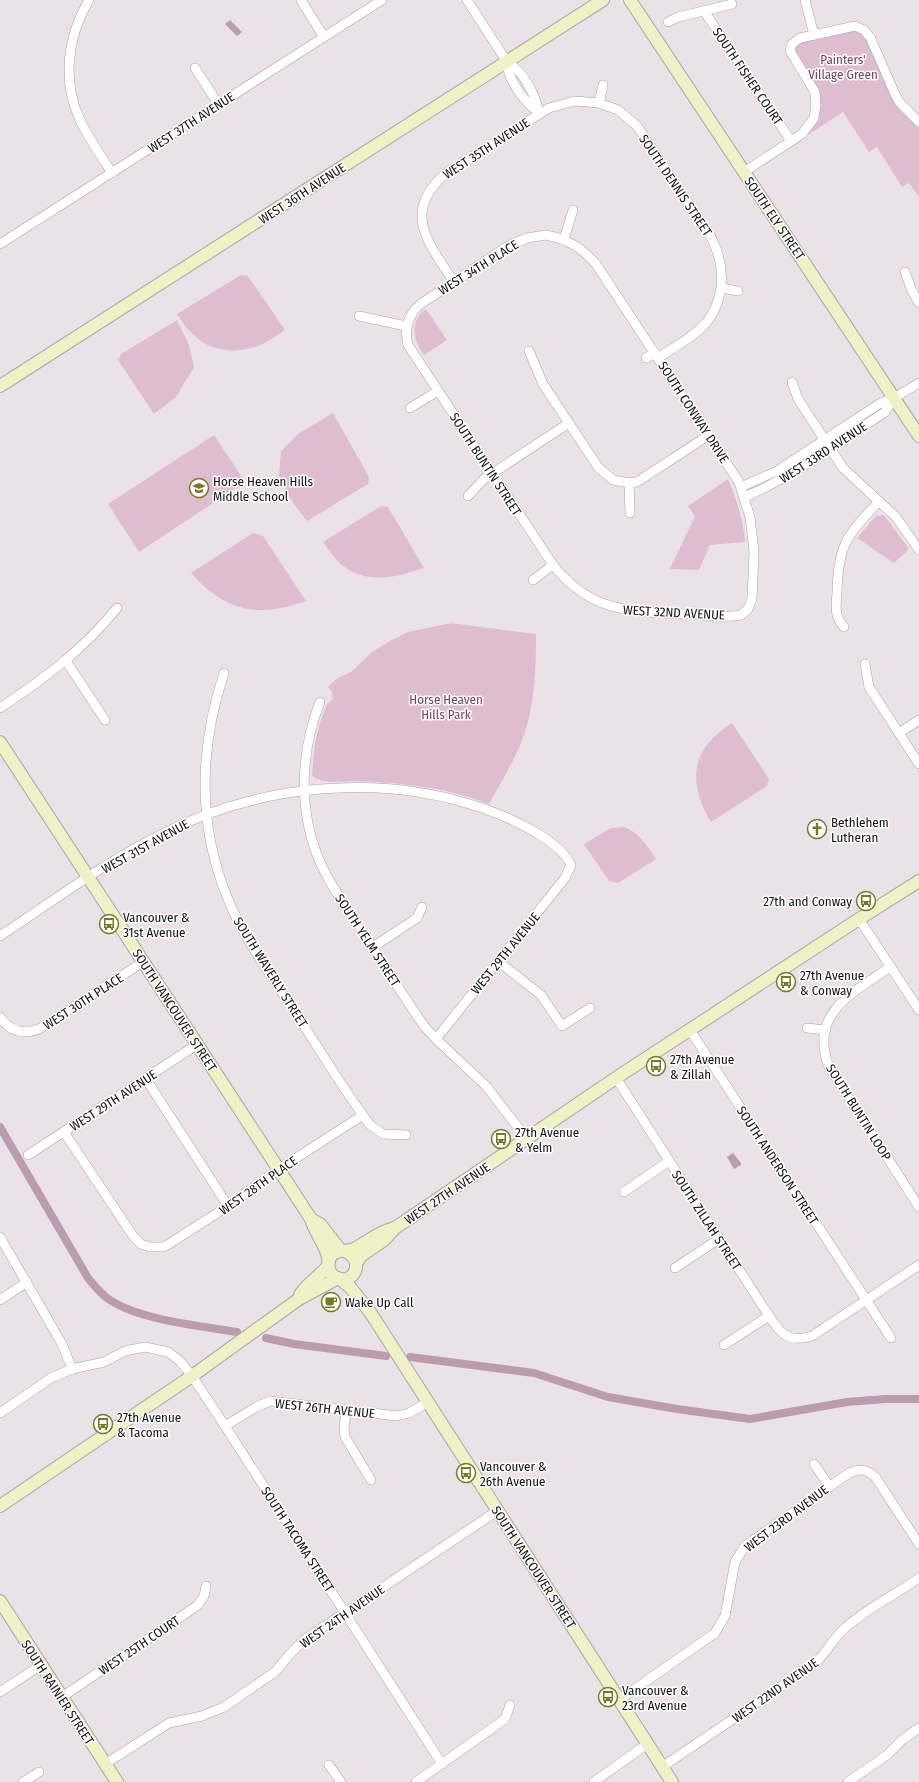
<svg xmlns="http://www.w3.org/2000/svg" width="919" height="1782" font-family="'Fira Sans Condensed',sans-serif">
<rect width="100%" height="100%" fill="#ebe2e7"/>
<g fill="#dfbdd1">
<polygon points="854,31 863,34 898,107 906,116 919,127 919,197 909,183 902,187 877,147 869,152 843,112 803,138 815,124 817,88 796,54 795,47 801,42"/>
<path d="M 241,275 L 248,276 L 285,330 C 276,336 265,344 255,347 C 219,357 196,345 177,314 Z"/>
<path d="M 426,309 L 447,340 L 424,355 C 413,339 409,322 426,309 Z"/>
<polygon points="177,320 189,345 194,367 176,397 154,414 118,360 121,354"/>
<polygon points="333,413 369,477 368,484 307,521 291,500 279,476 281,451 298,434"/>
<polygon points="214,435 245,482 139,552 108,504"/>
<path d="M 728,479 C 737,500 743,520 745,542 L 710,545 L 699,570 L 670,569 L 695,516 L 688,506 Z"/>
<path d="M 381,506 L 388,507 L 424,568 C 396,577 370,585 343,566 C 336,561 329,550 323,542 Z"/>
<polygon points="884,515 909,549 894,563 857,538 876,516"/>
<path d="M 253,533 L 263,536 L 306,601 C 257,618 226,612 191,573 Z"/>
<path d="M 451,623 L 536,634 C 536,670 535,706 522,741 C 513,763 500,784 489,804 C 445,787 403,783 356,781 C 344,781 320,785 312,775 L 315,743 L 320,723 L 326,706 L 333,698 L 332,692 L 328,687 L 336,679 L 351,672 L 372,652 L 390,641 L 408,632 Z"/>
<path d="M 732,723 L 769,779 L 767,786 L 711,822 C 687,783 691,748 732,723 Z"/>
<path d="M 624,827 C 640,833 646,845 656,859 L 618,883 L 609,881 L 584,844 L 611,828 Z"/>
</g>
<g fill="#bb9bae">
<polygon points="230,20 242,32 237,36 225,24"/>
<polygon points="733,1153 741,1163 741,1165 734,1169 727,1157"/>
</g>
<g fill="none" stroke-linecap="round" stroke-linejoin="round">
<g stroke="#bb9bae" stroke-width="8">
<path d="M 0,1127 L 88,1278 C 94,1285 100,1293 107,1298 C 137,1320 201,1326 237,1332"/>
<polyline points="266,1338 294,1344 386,1356"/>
<polyline points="410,1357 534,1373 608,1397 677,1409 750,1419 847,1402 885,1399 919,1399"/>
</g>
<defs>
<g id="street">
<path d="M 89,0 C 67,37 62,81 80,120 C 89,139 101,156 112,173"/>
<polyline points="301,0 324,37"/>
<path d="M 467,0 L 507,62 C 524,72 535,94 539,113"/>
<polyline points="805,0 814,35"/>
<polyline points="704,11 791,141"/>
<polyline points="668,22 678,17 732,4"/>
<path d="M 507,62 C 508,81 524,101 539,113"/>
<polyline points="195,68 219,105"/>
<polyline points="599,103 603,85"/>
<polyline points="744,172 802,134 814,118 816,105 815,92 790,51 792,44 800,38 855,26 864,30 870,37 895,94 900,103 919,122"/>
<path d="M 546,235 C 567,239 581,247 596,264 L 739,482 L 750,517 L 754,552 L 752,599 L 748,609 L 741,615 C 725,618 705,615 689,614 C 631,612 586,613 549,559 L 408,345 C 404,328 408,314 422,303 L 508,246 L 527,238 Z"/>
<polyline points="564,239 573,210"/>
<polyline points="0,244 382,0"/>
<polyline points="905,272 912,291 919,303"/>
<path d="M 454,282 C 428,242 401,212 446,173 L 549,108 L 575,101 L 599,103 L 618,110 L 637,126 L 710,235 C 725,263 727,296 706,323 C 694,337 674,347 658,358"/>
<polyline points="721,288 738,291"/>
<polyline points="359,316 406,326"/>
<polyline points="529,351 543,384 598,467 613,480 629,483 637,482 709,435"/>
<polyline points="646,358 655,353"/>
<polyline points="792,382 798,399 843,468 896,517 919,550"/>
<polyline points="410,408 438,391"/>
<polyline points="629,483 630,513"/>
<polyline points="741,487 777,471 879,404 894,398 919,383"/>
<polyline points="468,496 484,479 569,423"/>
<path d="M 744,497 C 795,476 839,442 885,412 L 894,398"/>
<polyline points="533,580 553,565"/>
<path d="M 844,627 C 834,616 836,607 837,593 C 838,544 847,536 879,501"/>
<polyline points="66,661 105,720"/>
<polyline points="865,664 869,687 919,764"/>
<path d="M 224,673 C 197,755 197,837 236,917 C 252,950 275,981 295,1012 C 320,1050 343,1089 370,1125 L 383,1134 L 406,1135"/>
<path d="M 320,702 C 300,753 298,811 320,862 C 332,889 350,913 366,937 C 385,967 404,997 424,1026 L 436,1039 L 486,1086 L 527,1139"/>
<path d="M 0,708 C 45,678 83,650 117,608"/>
<polyline points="899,733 919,720"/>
<polyline points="859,919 919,1010"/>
<path d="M 0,936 C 53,901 104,863 160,835 C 259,784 380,772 485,809 C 510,818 560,840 571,865 L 565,878 L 436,1039"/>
<polyline points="373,947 417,918 422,907"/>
<polyline points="498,961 541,995 562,1026 590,1008"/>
<path d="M 890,967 C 854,992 808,1013 829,1067 L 919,1207"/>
<path d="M 0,1017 C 10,1032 23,1035 39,1029 L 143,962"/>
<polyline points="807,1028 826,1030"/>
<polyline points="690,1030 891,1338"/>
<path d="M 616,1078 L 769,1316 C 782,1335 788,1343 812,1336 L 919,1265"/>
<polyline points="146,1079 228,1206"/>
<polyline points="64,1132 133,1236 141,1244 150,1247 163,1247 169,1244 228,1206 279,1169 363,1115"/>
<polyline points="28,1155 198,1044"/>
<polyline points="624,1192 669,1161"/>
<polyline points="0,1237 62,1344 72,1369 104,1362 125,1351 145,1347 168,1352 180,1361 192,1376 225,1426 442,1764"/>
<polyline points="675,1268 719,1239"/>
<polyline points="0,1300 27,1282"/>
<polyline points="724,1345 769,1316"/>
<polyline points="347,1410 344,1426 345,1437 371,1480"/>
<polyline points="0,1413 51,1378 72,1369"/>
<polyline points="225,1426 256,1407 270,1401 397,1416 409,1413 428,1402"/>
<polyline points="814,1464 829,1486"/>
<polyline points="0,1692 41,1665"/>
<polyline points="62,1697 198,1605 204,1596 206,1586"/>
<path d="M 619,1700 L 715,1633 L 725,1616 L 735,1562 L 745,1546 L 849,1473 C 860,1468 868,1469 876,1478 L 919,1544"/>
<polyline points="105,1764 169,1723 202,1716 224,1707 275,1672 291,1653 304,1640 497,1511"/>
<polyline points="329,1765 341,1782"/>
<path d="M 662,1767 L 813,1665 C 826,1655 832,1639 845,1628 C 867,1608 895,1595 919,1578"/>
<polyline points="23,1782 39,1772"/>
<polyline points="416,1782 505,1719 510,1705"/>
<polyline points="594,1782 647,1744"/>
<polyline points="848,1782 887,1755 902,1740 919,1728"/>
</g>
<g id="secondary">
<polyline points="630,0 919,436"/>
<polyline points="0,386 603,0"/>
<path d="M 0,742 L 311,1219 C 315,1234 327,1245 329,1262"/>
<polyline points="311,1219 320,1224 341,1251"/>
<path d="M 344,1251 C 364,1257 357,1283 339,1279 C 328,1276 325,1261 333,1254 C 339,1249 347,1252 354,1249 C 369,1241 378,1232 394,1228"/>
<polyline points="356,1263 362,1255 384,1240 395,1228 616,1078 859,919 919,881"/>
<polyline points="340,1279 350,1287 370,1312 672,1782"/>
<path d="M 300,1295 C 306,1284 320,1276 328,1266"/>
<polyline points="0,1506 192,1376 299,1299 338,1278"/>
<polyline points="0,1601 117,1782"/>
</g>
</defs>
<use href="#street" stroke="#aba2a7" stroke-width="10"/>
<use href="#secondary" stroke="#aba2a7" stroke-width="14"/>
<use href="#street" stroke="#fff" stroke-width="9"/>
<use href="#secondary" stroke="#eef2c6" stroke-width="12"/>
</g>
<defs>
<symbol id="school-ring" viewBox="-11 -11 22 22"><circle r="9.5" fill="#fff" stroke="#757b25" stroke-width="1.5"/><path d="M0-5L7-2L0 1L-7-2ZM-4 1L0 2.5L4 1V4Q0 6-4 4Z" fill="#757b25"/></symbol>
<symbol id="church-ring" viewBox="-11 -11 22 22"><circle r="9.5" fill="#fff" stroke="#757b25" stroke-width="1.5"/><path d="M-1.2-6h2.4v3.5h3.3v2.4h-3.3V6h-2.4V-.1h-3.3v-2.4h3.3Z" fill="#757b25"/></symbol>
<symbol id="bus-ring" viewBox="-11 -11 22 22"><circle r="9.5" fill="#fff" stroke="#757b25" stroke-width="1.5"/><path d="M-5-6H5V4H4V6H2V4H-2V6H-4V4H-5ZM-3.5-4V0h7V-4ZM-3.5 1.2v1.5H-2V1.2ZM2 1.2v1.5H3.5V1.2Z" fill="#757b25"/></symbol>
<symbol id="cafe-ring" viewBox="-11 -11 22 22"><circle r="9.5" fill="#fff" stroke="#757b25" stroke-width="1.5"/><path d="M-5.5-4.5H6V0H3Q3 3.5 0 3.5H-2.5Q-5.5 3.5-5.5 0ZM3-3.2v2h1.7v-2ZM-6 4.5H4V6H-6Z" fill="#757b25"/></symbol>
</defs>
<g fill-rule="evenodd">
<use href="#school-ring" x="188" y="477" width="22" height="22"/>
<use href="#church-ring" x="806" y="818" width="22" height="22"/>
<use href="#bus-ring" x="855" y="890" width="22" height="22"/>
<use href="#bus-ring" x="98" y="913" width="22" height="22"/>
<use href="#bus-ring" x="775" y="971" width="22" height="22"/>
<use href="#bus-ring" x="645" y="1055" width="22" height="22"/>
<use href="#bus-ring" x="490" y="1128" width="22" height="22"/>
<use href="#cafe-ring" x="320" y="1291" width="22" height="22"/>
<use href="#bus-ring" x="92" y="1413" width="22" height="22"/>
<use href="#bus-ring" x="455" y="1462" width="22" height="22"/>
<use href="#bus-ring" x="597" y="1686" width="22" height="22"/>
</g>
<g text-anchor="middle" stroke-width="3" stroke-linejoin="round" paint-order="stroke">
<g font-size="13" fill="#754563" stroke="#fff">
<text x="843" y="64">Painters'<tspan x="843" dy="15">Village Green</tspan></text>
<text x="446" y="704">Horse Heaven<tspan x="446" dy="15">Hills Park</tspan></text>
</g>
<g font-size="13" fill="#131012" stroke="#fff">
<text transform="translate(748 76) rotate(56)" y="5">SOUTH FISHER COURT</text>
<text transform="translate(191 122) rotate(-33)" y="5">WEST 37TH AVENUE</text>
<text transform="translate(486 148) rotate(-33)" y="5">WEST 35TH AVENUE</text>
<text transform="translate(676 185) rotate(56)" y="5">SOUTH DENNIS STREET</text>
<text transform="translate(302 193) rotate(-33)" y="5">WEST 36TH AVENUE</text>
<text transform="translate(775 218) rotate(56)" y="5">SOUTH ELY STREET</text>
<text transform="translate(478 267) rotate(-32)" y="5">WEST 34TH PLACE</text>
<text transform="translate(694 412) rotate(57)" y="5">SOUTH CONWAY DRIVE</text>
<text transform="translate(823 452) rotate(-33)" y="5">WEST 33RD AVENUE</text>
<text transform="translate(486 464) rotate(57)" y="5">SOUTH BUNTIN STREET</text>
<text transform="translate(674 612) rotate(3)" y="5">WEST 32ND AVENUE</text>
<text transform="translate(145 846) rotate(-29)" y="5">WEST 31ST AVENUE</text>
<text transform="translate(368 940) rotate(57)" y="5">SOUTH YELM STREET</text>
<text transform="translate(505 953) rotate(-51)" y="5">WEST 29TH AVENUE</text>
<text transform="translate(271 972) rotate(58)" y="5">SOUTH WAVERLY STREET</text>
<text transform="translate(83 1001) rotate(-33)" y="5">WEST 30TH PLACE</text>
<text transform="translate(175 1010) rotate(57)" y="5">SOUTH VANCOUVER STREET</text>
<text transform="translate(113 1100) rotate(-33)" y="5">WEST 29TH AVENUE</text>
<text transform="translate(859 1112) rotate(58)" y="5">SOUTH BUNTIN LOOP</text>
<text transform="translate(778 1165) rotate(57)" y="5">SOUTH ANDERSON STREET</text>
<text transform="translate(258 1185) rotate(-35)" y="5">WEST 28TH PLACE</text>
<text transform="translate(447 1193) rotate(-34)" y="5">WEST 27TH AVENUE</text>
<text transform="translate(707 1220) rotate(57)" y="5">SOUTH ZILLAH STREET</text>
<text transform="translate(325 1408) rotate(6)" y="5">WEST 26TH AVENUE</text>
<text transform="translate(786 1518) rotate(-37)" y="5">WEST 23RD AVENUE</text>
<text transform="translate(298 1539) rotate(57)" y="5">SOUTH TACOMA STREET</text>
<text transform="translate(534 1567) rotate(57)" y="5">SOUTH VANCOUVER STREET</text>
<text transform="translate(342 1616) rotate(-35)" y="5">WEST 24TH AVENUE</text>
<text transform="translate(139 1645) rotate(-34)" y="5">WEST 25TH COURT</text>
<text transform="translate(775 1690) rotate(-35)" y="5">WEST 22ND AVENUE</text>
<text transform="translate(58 1692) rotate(57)" y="5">SOUTH RAINIER STREET</text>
</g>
<g font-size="13" fill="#131012" stroke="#fff" text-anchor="start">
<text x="213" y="486">Horse Heaven Hills<tspan x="213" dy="15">Middle School</tspan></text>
<text x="831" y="827">Bethlehem<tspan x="831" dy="15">Lutheran</tspan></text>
<text x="852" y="906" text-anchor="end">27th and Conway</text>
<text x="123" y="922">Vancouver &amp;<tspan x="123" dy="15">31st Avenue</tspan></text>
<text x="800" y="980">27th Avenue<tspan x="800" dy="15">&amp; Conway</tspan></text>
<text x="670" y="1064">27th Avenue<tspan x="670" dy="15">&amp; Zillah</tspan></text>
<text x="515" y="1137">27th Avenue<tspan x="515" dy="15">&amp; Yelm</tspan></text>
<text x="345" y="1307">Wake Up Call</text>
<text x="117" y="1422">27th Avenue<tspan x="117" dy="15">&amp; Tacoma</tspan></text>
<text x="480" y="1471">Vancouver &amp;<tspan x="480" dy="15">26th Avenue</tspan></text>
<text x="622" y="1695">Vancouver &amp;<tspan x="622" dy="15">23rd Avenue</tspan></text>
</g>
</g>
</svg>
